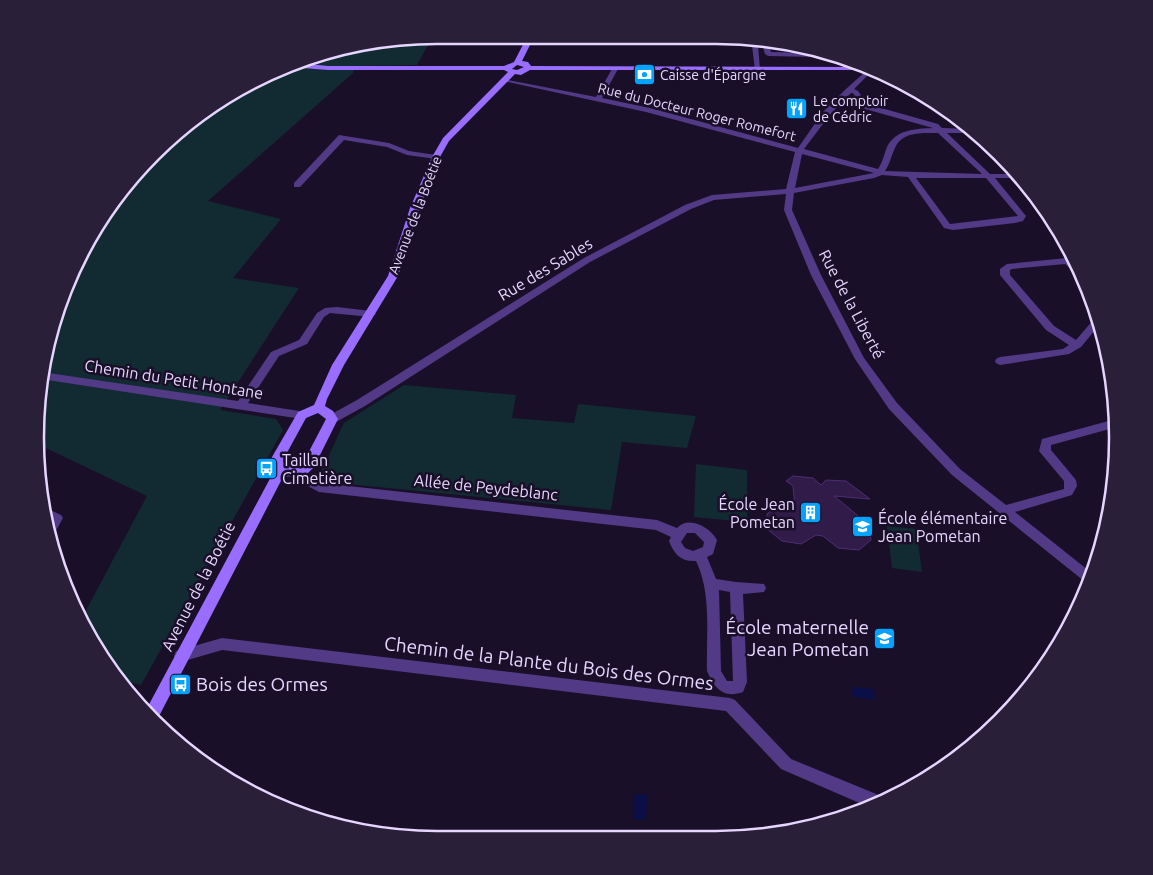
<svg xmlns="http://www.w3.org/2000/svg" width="1153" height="875" font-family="Ubuntu,sans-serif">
<rect width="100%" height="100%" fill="#1a0f28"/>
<g fill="#122b32">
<polygon points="433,36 417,65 355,66 353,73 208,201 281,219 233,278 299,288 220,410 276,419 283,430 141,685 119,680 103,661 82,618 147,496 37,444 43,359 77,259 135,172 236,89 276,73 283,73 291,66 333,49"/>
<polygon points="404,385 516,395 512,418 574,423 578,404 696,416 687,448 622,442 611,510 317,481 344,423"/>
<polygon points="696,464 747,470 747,522 694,517"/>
<polygon points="887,526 916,529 922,572 892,568"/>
</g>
<g fill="#0a1047">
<polygon points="855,687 873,689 875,700 854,697 851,690"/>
<polygon points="635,794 647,795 646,820 633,819"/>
</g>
<polygon fill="#311b49" stroke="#4f2d75" points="793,476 813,478 821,485 826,480 846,481 870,499 834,496 868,524 871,540 859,550 838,548 823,536 816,535 801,544 782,541 767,529 767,514 779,504 795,507 793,486 786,481"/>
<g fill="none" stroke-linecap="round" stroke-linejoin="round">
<g fill="#523a87" fill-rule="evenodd">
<polygon points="751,37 757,38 758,42 768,44 771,52 817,53 820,55 817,57 768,56 765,54 763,47 758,46 760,69 755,70"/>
<path d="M 865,66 L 871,68 L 871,72 L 854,89 L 858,91 L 867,104 L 938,124 L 942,128 L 970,129 L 974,133 L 947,133 L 990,174 L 1012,174 L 1016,178 L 995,178 L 1026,216 L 1023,221 L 1015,223 L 953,230 L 944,228 L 908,177 L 882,175 L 874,178 L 794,193 L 792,210 L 821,275 L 864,358 L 897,403 L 960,469 L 1006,505 L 1064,489 L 1064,481 L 1039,451 L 1042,439 L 1116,419 L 1117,427 L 1051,445 L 1051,450 L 1076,480 L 1077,486 L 1072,495 L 1015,512 L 1093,574 L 1089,585 L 952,475 L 889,409 L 855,359 L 811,275 L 784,210 L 786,194 L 714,200 L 691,209 L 590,262 L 365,406 L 336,422 L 328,422 L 326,419 L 328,416 L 357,400 L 584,258 L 685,205 L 712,195 L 786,189 L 795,152 L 646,112 L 503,81 L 503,79 L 596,97 L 612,69 L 615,67 L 618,69 L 602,98 L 650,108 L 798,148 L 823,112 L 846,89 L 865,72 ZM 851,93 L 853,93 L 861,107 L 865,109 L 933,128 C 916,129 896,129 887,147 C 884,154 883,162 878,169 L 804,149 L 829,116 ZM 938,133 L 982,174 L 885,171 C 890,164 891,156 895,148 C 902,131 923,133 938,133 ZM 802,154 L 874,173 L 795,188 ZM 916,178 L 986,178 L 1018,216 L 950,224 Z"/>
<polygon points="339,135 389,143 409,151 436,155 440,157 436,159 407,155 387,147 344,140 300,187 294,187 294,183"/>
<polygon points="1067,258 1078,266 1084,276 1079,276 1065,264 1012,269 1010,270 1010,275 1054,326 1076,340 1095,318 1098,317 1100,324 1081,347 1069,354 1000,365 996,363 995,361 996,359 1000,357 1063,349 1069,345 1046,330 1000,275 1000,269 1007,264"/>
<polygon points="337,307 371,311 376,314 371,317 330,313 324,317 307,344 279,356 248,403 306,412 307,415 302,419 41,379 42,372 238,401 271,352 299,340 317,313 325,308"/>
<path d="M 291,468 L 321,483 L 657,520 L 677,528 C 689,515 710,527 717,540 L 713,554 L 707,557 L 716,579 L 736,582 L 764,584 L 766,588 L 764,592 L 743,594 L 747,682 L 743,692 C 723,699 714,688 707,671 C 706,635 712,594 696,561 C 681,562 674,554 669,541 L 671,537 L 656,530 L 319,492 L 287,475 L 285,472 L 287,469 ZM 687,533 L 695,533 L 704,542 L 703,547 L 693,551 L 685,548 L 681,542 ZM 719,590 L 730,592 L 733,681 L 727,681 L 721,671 Z"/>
<polygon points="46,508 61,515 63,518 53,536 50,537 48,523 49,520 47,519"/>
<polygon points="222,638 730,698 735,700 791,759 886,798 886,800 871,808 781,769 726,711 222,650 181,662 176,661 174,656 176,651"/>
</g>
<path fill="#986dff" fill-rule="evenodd" d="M 528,35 L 535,35 L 522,61 L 528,62 L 531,66 L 867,67 L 876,70 L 530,70 L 521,75 L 515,74 L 449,141 L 440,157 L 420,208 L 398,276 L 344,365 L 327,399 L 325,406 L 333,411 L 338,419 L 314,467 L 307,474 L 283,477 L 156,722 L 146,710 L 273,473 L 271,460 L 272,457 L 298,412 L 314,405 L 332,365 L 388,276 L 410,208 L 432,157 L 443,138 L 508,72 L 504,70 L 328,70 L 290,67 L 298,63 L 328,66 L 504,66 L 514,62 ZM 517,65 L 524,67 L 517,70 L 512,69 ZM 318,413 L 326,419 L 304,461 L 299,465 L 285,467 L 283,460 L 306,418 Z"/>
</g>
<defs>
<symbol id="bank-square" viewBox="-11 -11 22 22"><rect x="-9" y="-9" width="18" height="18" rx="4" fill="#02a2ff" stroke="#1a0f28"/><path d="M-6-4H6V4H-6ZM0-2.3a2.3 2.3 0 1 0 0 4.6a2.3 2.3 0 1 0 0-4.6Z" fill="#fff"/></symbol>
<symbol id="restaurant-square" viewBox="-11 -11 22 22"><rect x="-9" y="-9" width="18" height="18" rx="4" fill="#02a2ff" stroke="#1a0f28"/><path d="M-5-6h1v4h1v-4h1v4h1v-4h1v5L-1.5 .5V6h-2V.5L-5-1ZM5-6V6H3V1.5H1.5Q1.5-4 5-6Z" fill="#fff"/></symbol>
<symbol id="bus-square" viewBox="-11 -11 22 22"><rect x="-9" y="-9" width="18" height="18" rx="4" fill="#02a2ff" stroke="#1a0f28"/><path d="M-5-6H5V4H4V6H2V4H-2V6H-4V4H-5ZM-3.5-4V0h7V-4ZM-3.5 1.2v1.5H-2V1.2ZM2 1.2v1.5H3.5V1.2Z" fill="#fff"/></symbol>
<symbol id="building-square" viewBox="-11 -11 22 22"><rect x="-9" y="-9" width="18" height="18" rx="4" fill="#02a2ff" stroke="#1a0f28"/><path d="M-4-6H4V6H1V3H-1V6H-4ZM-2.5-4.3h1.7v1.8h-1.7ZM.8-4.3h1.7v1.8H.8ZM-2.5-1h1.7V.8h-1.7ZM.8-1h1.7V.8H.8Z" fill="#fff"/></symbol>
<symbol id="school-square" viewBox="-11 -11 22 22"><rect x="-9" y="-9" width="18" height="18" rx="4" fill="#02a2ff" stroke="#1a0f28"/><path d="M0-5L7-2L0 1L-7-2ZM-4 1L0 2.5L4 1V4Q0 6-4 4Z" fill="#fff"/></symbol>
</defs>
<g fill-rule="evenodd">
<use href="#bank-square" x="632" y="62" width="25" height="25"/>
<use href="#restaurant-square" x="784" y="96" width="25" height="25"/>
<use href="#bus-square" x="254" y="456" width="25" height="25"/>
<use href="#building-square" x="798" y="500" width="25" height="25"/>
<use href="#school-square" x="850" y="514" width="25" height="25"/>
<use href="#school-square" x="872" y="626" width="25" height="25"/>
<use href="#bus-square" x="168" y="672" width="25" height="25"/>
</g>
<g text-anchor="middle" stroke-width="5" stroke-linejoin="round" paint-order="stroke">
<g font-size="14" fill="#e6d6ff" stroke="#1a0f28" text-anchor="start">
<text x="660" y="80">Caisse d'Épargne</text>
<text x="813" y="106">Le comptoir<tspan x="813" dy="16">de Cédric</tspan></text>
</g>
<g font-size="14" fill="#e6d6ff" stroke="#1a0f28">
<text transform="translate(697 112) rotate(14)" y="5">Rue du Docteur Roger Romefort</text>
<text transform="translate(415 215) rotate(-69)" y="5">Avenue de la Boétie</text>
</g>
<g font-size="16" fill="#e6d6ff" stroke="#1a0f28">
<text transform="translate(545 269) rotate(-31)" y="6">Rue des Sables</text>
<text transform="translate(852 304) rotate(62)" y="6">Rue de la Liberté</text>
<text transform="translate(174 379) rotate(9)" y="6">Chemin du Petit Hontane</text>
<text transform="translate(486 487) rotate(6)" y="6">Allée de Peydeblanc</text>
<text transform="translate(198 586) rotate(-63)" y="6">Avenue de la Boétie</text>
</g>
<g font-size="16" fill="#e6d6ff" stroke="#1a0f28" text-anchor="start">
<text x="282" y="466">Taillan<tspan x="282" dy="18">Cimetière</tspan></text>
<text x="795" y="510" text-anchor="end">École Jean<tspan x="795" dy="18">Pometan</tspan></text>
<text x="878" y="524">École élémentaire<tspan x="878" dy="18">Jean Pometan</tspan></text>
</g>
<g font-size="19" fill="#e6d6ff" stroke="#1a0f28" text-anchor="end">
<text x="869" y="634">École maternelle<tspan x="869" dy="22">Jean Pometan</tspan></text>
<text x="196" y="691" text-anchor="start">Bois des Ormes</text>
</g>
<g font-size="19" fill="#e6d6ff" stroke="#1a0f28">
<text transform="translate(549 663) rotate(7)" y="7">Chemin de la Plante du Bois des Ormes</text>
</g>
</g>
<path d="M0 0H1153V875H0ZM437 44H716A393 393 0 0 1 1109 437V438A393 393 0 0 1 716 831H437A393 393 0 0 1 44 438V437A393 393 0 0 1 437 44Z" fill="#2a1f39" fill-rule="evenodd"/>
<path fill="none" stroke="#e6d6ff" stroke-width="2.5" d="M437 44H716A393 393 0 0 1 1109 437V438A393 393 0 0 1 716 831H437A393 393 0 0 1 44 438V437A393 393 0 0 1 437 44Z"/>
</svg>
